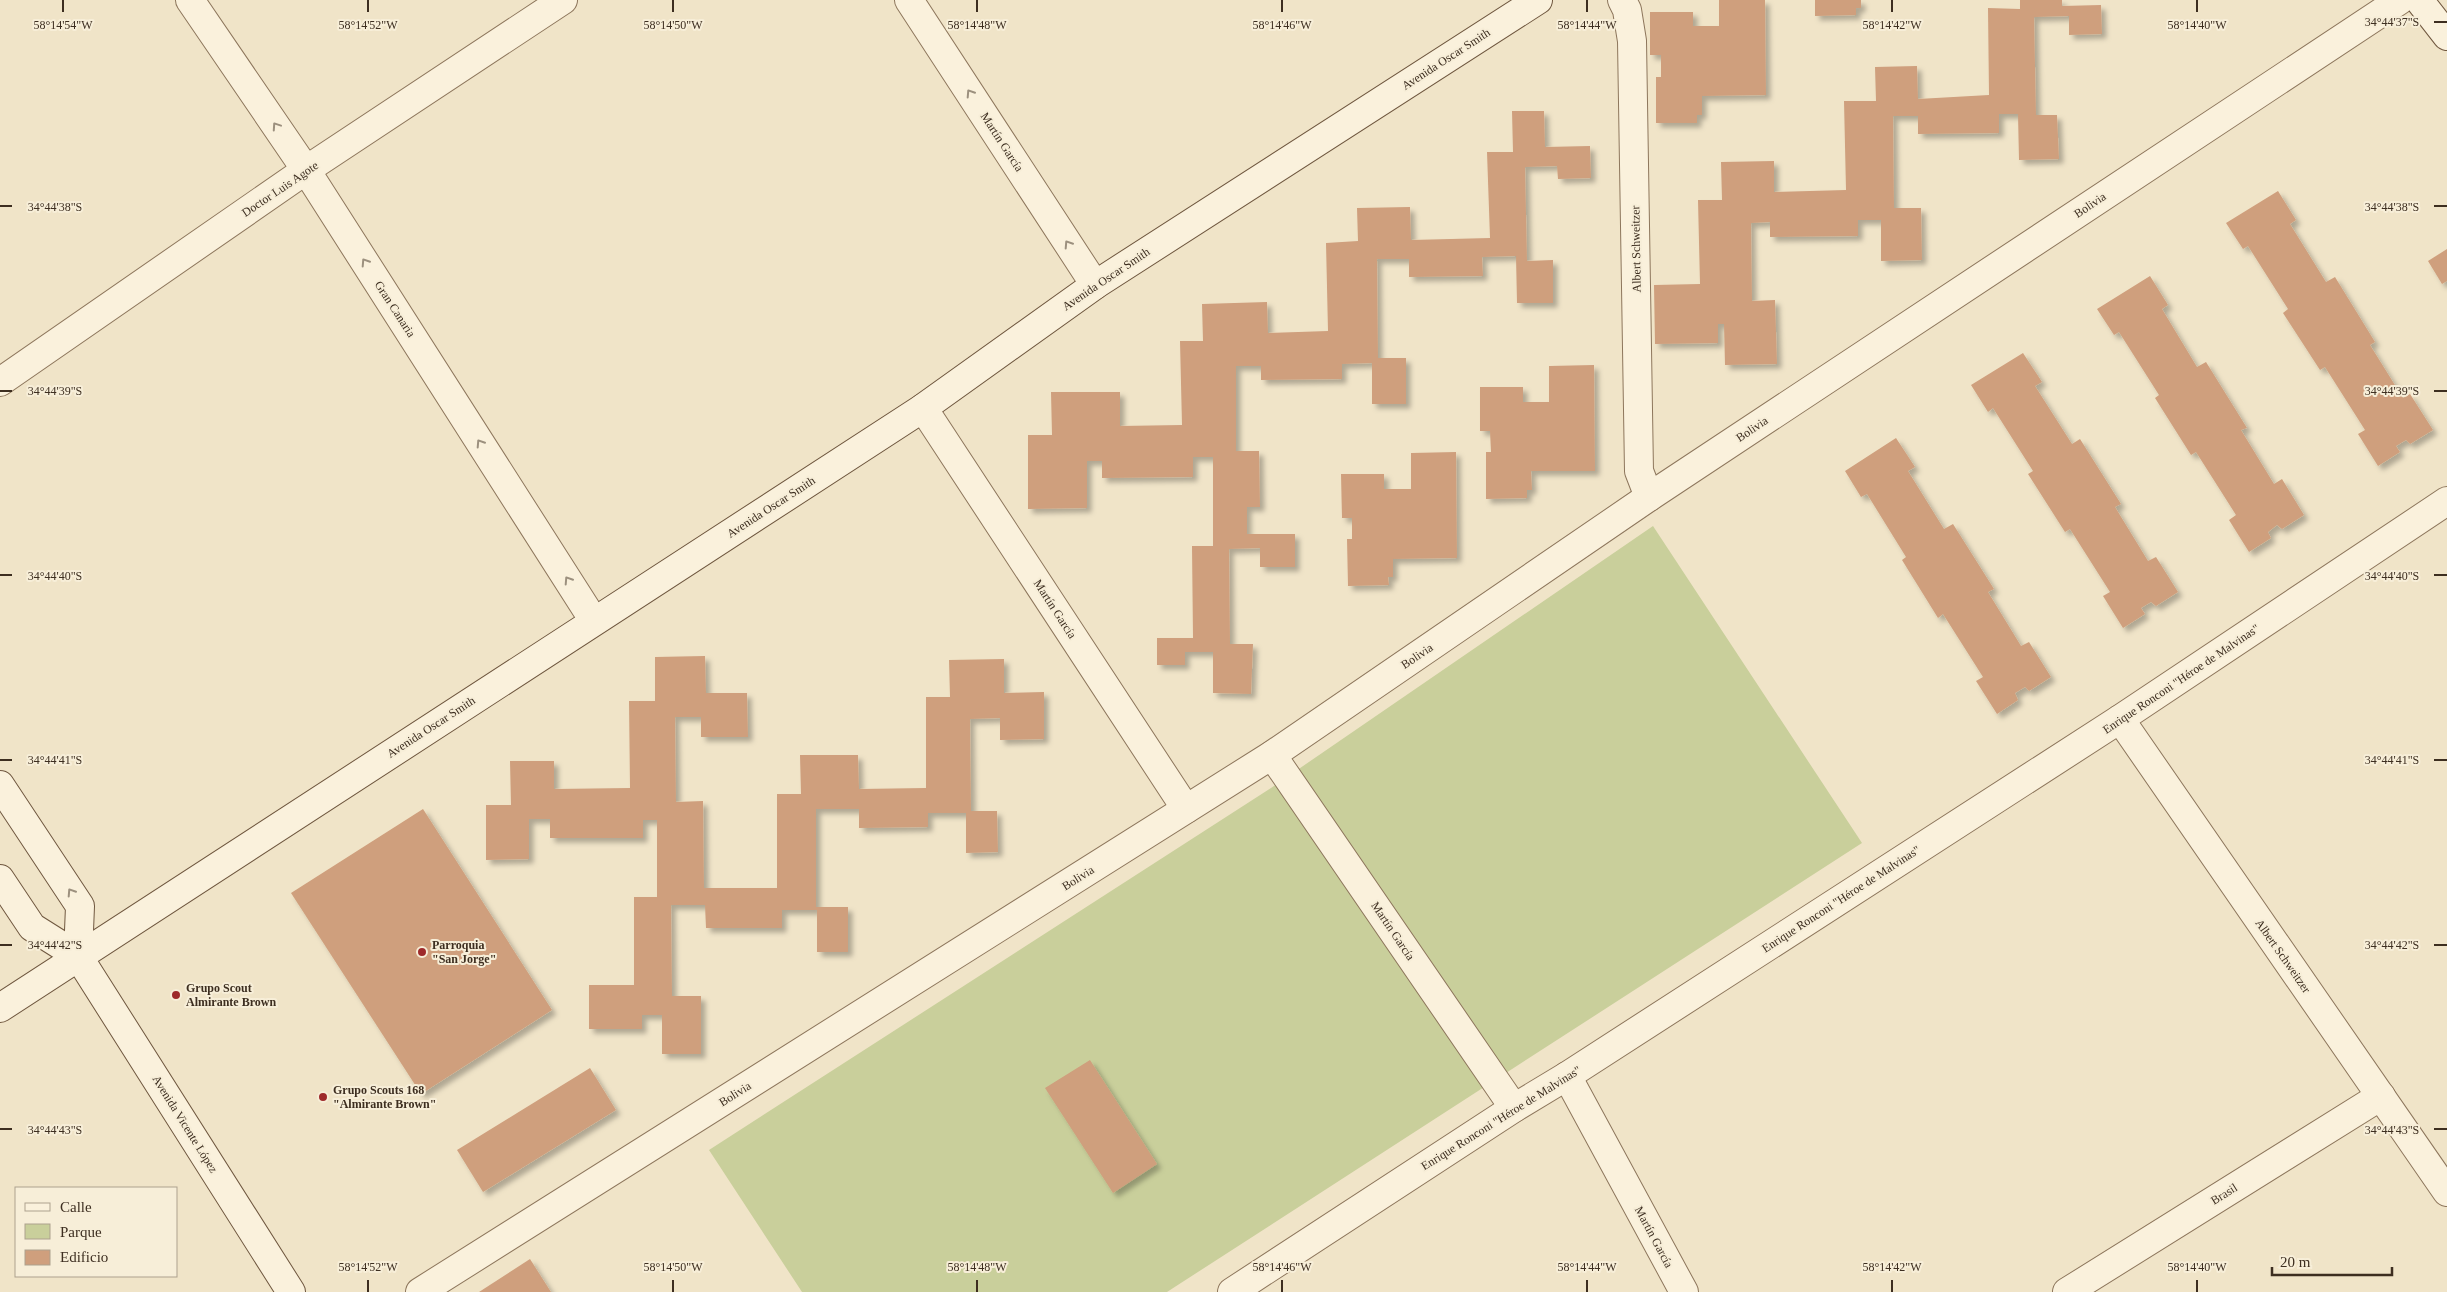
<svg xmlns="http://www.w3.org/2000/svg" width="2447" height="1292" font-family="'Times New Roman',serif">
<defs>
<filter id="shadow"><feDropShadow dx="4.5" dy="4.5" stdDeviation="2.5" flood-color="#0004"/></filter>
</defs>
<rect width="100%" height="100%" fill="#f0e4c8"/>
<polygon fill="#c9cf9b" points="1653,526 1862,843 1167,1292 802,1292 709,1150 1271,788"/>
<g fill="#cf9f7d" filter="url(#shadow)">
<polygon points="1719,0 1765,0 1766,95 1702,96 1702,115 1697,115 1697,123 1656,123 1656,77 1661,77 1661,55 1650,55 1650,12 1693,12 1693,26 1719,26"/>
<polygon points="1815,0 1861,0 1861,8 1856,8 1856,15 1815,16"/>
<polygon points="2020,0 2062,0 2062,6 2101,5 2102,34 2069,35 2069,16 2034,17 2036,115 2057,115 2059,159 2019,160 2018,114 1999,114 1999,133 1918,134 1918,116 1893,116 1894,208 1921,208 1922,260 1881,261 1881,220 1858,220 1858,236 1770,237 1770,222 1751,223 1752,301 1775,300 1777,364 1725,365 1724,324 1718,324 1718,343 1655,344 1654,285 1700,284 1698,200 1722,200 1721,162 1774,161 1774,192 1846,190 1844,101 1876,101 1875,67 1917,66 1918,99 1989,95 1988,8 2020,9"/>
<polygon points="1512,111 1544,111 1545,147 1590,146 1591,178 1558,179 1557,166 1525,167 1527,261 1553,260 1553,303 1517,303 1516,256 1482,257 1483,276 1409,277 1409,259 1377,259 1378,358 1406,358 1406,404 1372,404 1372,363 1342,364 1342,379 1261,380 1261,366 1236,366 1236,451 1259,451 1260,507 1247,507 1247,534 1295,534 1295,567 1260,567 1260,548 1229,549 1230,644 1253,644 1251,694 1213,693 1213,652 1185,652 1185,665 1157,665 1157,638 1193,638 1192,546 1213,546 1213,457 1193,457 1193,477 1102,478 1102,461 1087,461 1087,508 1028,509 1028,435 1052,435 1051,392 1120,392 1120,426 1182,425 1180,341 1203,341 1202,304 1267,302 1268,333 1328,331 1326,243 1358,241 1357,208 1410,207 1411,240 1490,238 1487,152 1513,152"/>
<polygon points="2278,191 2296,220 2290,224 2326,282 2335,277 2375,342 2370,345 2403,398 2410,394 2433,430 2410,444 2406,440 2396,446 2400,452 2378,466 2358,434 2365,430 2325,367 2320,370 2283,313 2288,309 2248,246 2243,249 2226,223"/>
<polygon points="2447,249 2447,281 2442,284 2428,261"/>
<polygon points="2150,276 2168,305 2162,309 2197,367 2206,362 2247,428 2241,430 2274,484 2282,479 2304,515 2282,529 2277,525 2268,532 2271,538 2249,552 2229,520 2236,515 2196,452 2191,455 2155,398 2159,395 2119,332 2114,335 2097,309"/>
<polygon points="2023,353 2042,382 2035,386 2072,444 2080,439 2121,504 2115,507 2148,561 2156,557 2178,592 2156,606 2151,602 2141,608 2145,614 2123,628 2103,596 2110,592 2070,529 2065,532 2028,474 2033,471 1993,408 1988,412 1971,385"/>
<polygon points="1594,365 1595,471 1531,471 1532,490 1527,490 1527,498 1486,499 1486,452 1491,452 1490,431 1480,431 1480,387 1523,387 1523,402 1549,402 1549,366"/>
<polygon points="1896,438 1915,467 1908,471 1944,529 1953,524 1994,589 1988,592 2021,646 2029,642 2051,677 2029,691 2025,687 2015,693 2018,700 1997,714 1976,681 1983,677 1943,614 1938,618 1902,560 1906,557 1867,494 1861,497 1845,471"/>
<polygon points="1456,452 1457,558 1393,559 1393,577 1388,577 1389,585 1348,586 1347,539 1352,539 1352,518 1342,518 1341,474 1384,474 1384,489 1411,489 1411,453"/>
<polygon points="705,656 706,693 747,693 748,737 701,737 701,717 675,717 676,802 703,801 704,888 777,888 777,794 801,794 800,755 858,755 859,789 926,788 926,697 950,697 949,660 1004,659 1004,693 1044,692 1044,739 1000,740 1000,718 970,719 971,811 997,811 998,852 966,853 966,813 928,813 928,827 859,828 859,809 816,809 816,907 848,907 848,952 817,952 817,910 782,910 782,928 706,928 705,905 671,905 672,996 701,996 701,1054 662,1054 662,1015 642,1015 642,1029 589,1029 589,985 634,985 634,897 657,897 657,820 643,820 643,838 550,838 550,819 529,819 529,859 486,860 486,805 511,805 510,761 554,761 554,789 630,788 629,701 655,701 655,657"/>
<polygon points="423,809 552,1010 421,1094 291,893"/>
<polygon points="1090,1060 1157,1164 1113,1193 1045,1088"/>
<polygon points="590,1068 616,1110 483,1192 457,1150"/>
<polygon points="530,1259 551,1292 479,1292"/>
</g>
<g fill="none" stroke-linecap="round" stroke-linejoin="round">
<defs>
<g id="street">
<polyline points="190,0 306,170 594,621"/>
<polyline points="909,0 1095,285"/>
<polyline points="1622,0 1627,10 1632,41 1639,471 1649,497"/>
<polyline points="0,382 306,170 563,0"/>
<polyline points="923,408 1186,809"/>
<polyline points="2120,719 2447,1192"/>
<polyline points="1272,755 1514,1108"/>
<polyline points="1567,1076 1684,1292"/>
<polyline points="420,1292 1272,755 1649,497 2400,0"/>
<polyline points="1232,1292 1514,1108 1567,1076 2120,719 2447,501"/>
<polyline points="2067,1292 2381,1096"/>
</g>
<g id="secondary">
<polyline points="2419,0 2447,36"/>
<polyline points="0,785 80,906 78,956"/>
<polyline points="0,879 32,927 78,956 291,1292"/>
<polyline points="0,1008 923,408 1095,285 1538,0"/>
</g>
</defs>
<use href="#street" stroke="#8d765c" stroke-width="30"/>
<use href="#secondary" stroke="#6f573f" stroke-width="30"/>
<use href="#street" stroke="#faf1dc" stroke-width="28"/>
<use href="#secondary" stroke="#faf1dc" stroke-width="28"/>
</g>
<defs><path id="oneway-chevron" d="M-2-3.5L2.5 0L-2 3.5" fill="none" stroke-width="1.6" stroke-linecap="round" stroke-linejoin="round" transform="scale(1.25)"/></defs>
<g stroke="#9c907e">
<use href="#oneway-chevron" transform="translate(970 93) rotate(-123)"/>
<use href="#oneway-chevron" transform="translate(276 126) rotate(-124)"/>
<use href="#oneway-chevron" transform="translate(1068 244) rotate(-123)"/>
<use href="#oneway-chevron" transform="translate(365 262) rotate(-123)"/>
<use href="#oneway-chevron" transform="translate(480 443) rotate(-123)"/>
<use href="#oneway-chevron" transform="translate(568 580) rotate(-123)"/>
<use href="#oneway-chevron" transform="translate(71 892) rotate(-123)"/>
</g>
<path fill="none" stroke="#3d2e20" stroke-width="2" d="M 63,0 L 63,12M 368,0 L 368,12M 673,0 L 673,12M 977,0 L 977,12M 1282,0 L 1282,12M 1587,0 L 1587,12M 1892,0 L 1892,12M 2197,0 L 2197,12M 2434,22 L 2447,22M 0,206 L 12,206M 2434,206 L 2447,206M 0,391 L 12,391M 2434,391 L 2447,391M 0,575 L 12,575M 2434,575 L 2447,575M 0,760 L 12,760M 2434,760 L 2447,760M 0,945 L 12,945M 2434,945 L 2447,945M 0,1129 L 12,1129M 2434,1129 L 2447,1129M 368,1280 L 368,1292M 673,1280 L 673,1292M 977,1280 L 977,1292M 1282,1280 L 1282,1292M 1587,1280 L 1587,1292M 1892,1280 L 1892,1292M 2197,1280 L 2197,1292"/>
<g fill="#9e2a2b" stroke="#f7eed8" stroke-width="2">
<circle cx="422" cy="952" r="5"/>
<circle cx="176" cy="995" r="5"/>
<circle cx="323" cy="1097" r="5"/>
</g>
<g text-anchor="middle" stroke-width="4" stroke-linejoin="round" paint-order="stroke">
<g font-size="12" fill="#3d2e20" stroke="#f7eed8">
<text transform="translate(1446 59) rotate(-33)" y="4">Avenida Oscar Smith</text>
<text transform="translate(1002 142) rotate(57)" y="4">Martín García</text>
<text transform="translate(280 189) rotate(-34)" y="4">Doctor Luis Agote</text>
<text transform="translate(2090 205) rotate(-34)" y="4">Bolivia</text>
<text transform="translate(1636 249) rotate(-91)" y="4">Albert Schweitzer</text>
<text transform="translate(1106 279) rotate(-34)" y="4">Avenida Oscar Smith</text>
<text transform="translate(395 309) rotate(57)" y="4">Gran Canaria</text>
<text transform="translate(1752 429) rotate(-34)" y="4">Bolivia</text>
<text transform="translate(771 507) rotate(-33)" y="4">Avenida Oscar Smith</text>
<text transform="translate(1055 609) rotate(57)" y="4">Martín García</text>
<text transform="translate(1417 656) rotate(-34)" y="4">Bolivia</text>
<text transform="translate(2181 679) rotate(-34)" y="4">Enrique Ronconi "Héroe de Malvinas"</text>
<text transform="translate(431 727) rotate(-33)" y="4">Avenida Oscar Smith</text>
<text transform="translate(1078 878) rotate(-32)" y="4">Bolivia</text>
<text transform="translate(1841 899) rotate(-33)" y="4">Enrique Ronconi "Héroe de Malvinas"</text>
<text transform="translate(1393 931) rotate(56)" y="4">Martín García</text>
<text transform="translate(2283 956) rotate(55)" y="4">Albert Schweitzer</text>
<text transform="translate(735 1094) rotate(-32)" y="4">Bolivia</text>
<text transform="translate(1501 1118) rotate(-32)" y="4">Enrique Ronconi "Héroe de Malvinas"</text>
<text transform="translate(185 1124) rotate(58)" y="4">Avenida Vicente López</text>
<text transform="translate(2224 1194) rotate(-32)" y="4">Brasil</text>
<text transform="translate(1654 1237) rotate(62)" y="4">Martín García</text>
</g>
<g font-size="12" font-weight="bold" fill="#3d2e20" stroke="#f7eed8" text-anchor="start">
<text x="432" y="949">Parroquia<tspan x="432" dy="14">"San Jorge"</tspan></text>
<text x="186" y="992">Grupo Scout<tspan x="186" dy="14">Almirante Brown</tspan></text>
<text x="333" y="1094">Grupo Scouts 168<tspan x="333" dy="14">"Almirante Brown"</tspan></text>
</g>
</g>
<g font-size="12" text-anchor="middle" fill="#3d2e20" stroke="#f7eed8" stroke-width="4" stroke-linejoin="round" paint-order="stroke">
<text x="2392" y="26">34°44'37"S</text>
<text x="63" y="29">58°14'54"W</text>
<text x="368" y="29">58°14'52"W</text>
<text x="673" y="29">58°14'50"W</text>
<text x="977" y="29">58°14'48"W</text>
<text x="1282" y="29">58°14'46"W</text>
<text x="1587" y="29">58°14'44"W</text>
<text x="1892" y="29">58°14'42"W</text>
<text x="2197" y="29">58°14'40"W</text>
<text x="55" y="211">34°44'38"S</text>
<text x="2392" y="211">34°44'38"S</text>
<text x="55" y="395">34°44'39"S</text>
<text x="2392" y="395">34°44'39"S</text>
<text x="55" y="580">34°44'40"S</text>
<text x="2392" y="580">34°44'40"S</text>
<text x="55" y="764">34°44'41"S</text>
<text x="2392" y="764">34°44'41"S</text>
<text x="55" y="949">34°44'42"S</text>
<text x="2392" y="949">34°44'42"S</text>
<text x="55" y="1134">34°44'43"S</text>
<text x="2392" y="1134">34°44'43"S</text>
<text x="368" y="1271">58°14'52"W</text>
<text x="673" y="1271">58°14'50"W</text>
<text x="977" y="1271">58°14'48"W</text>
<text x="1282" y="1271">58°14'46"W</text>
<text x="1587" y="1271">58°14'44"W</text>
<text x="1892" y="1271">58°14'42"W</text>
<text x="2197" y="1271">58°14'40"W</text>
</g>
<rect x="15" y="1187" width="162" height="90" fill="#f7eed8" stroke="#ada18e"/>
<rect x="25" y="1203" width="25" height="8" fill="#faf1dc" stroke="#ada18e"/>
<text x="60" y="1212" font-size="15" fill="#3d2e20">Calle</text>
<rect x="25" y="1224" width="25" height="15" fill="#c9cf9b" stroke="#ada18e"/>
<text x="60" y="1237" font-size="15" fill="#3d2e20">Parque</text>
<rect x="25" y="1250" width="25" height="15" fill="#cf9f7d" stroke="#ada18e"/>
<text x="60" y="1262" font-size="15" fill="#3d2e20">Edificio</text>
<path d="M2272 1267v8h120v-8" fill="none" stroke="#3d2e20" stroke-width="2.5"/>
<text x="2280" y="1267" font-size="15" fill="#3d2e20" stroke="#f7eed8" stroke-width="4" paint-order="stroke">20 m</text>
</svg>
